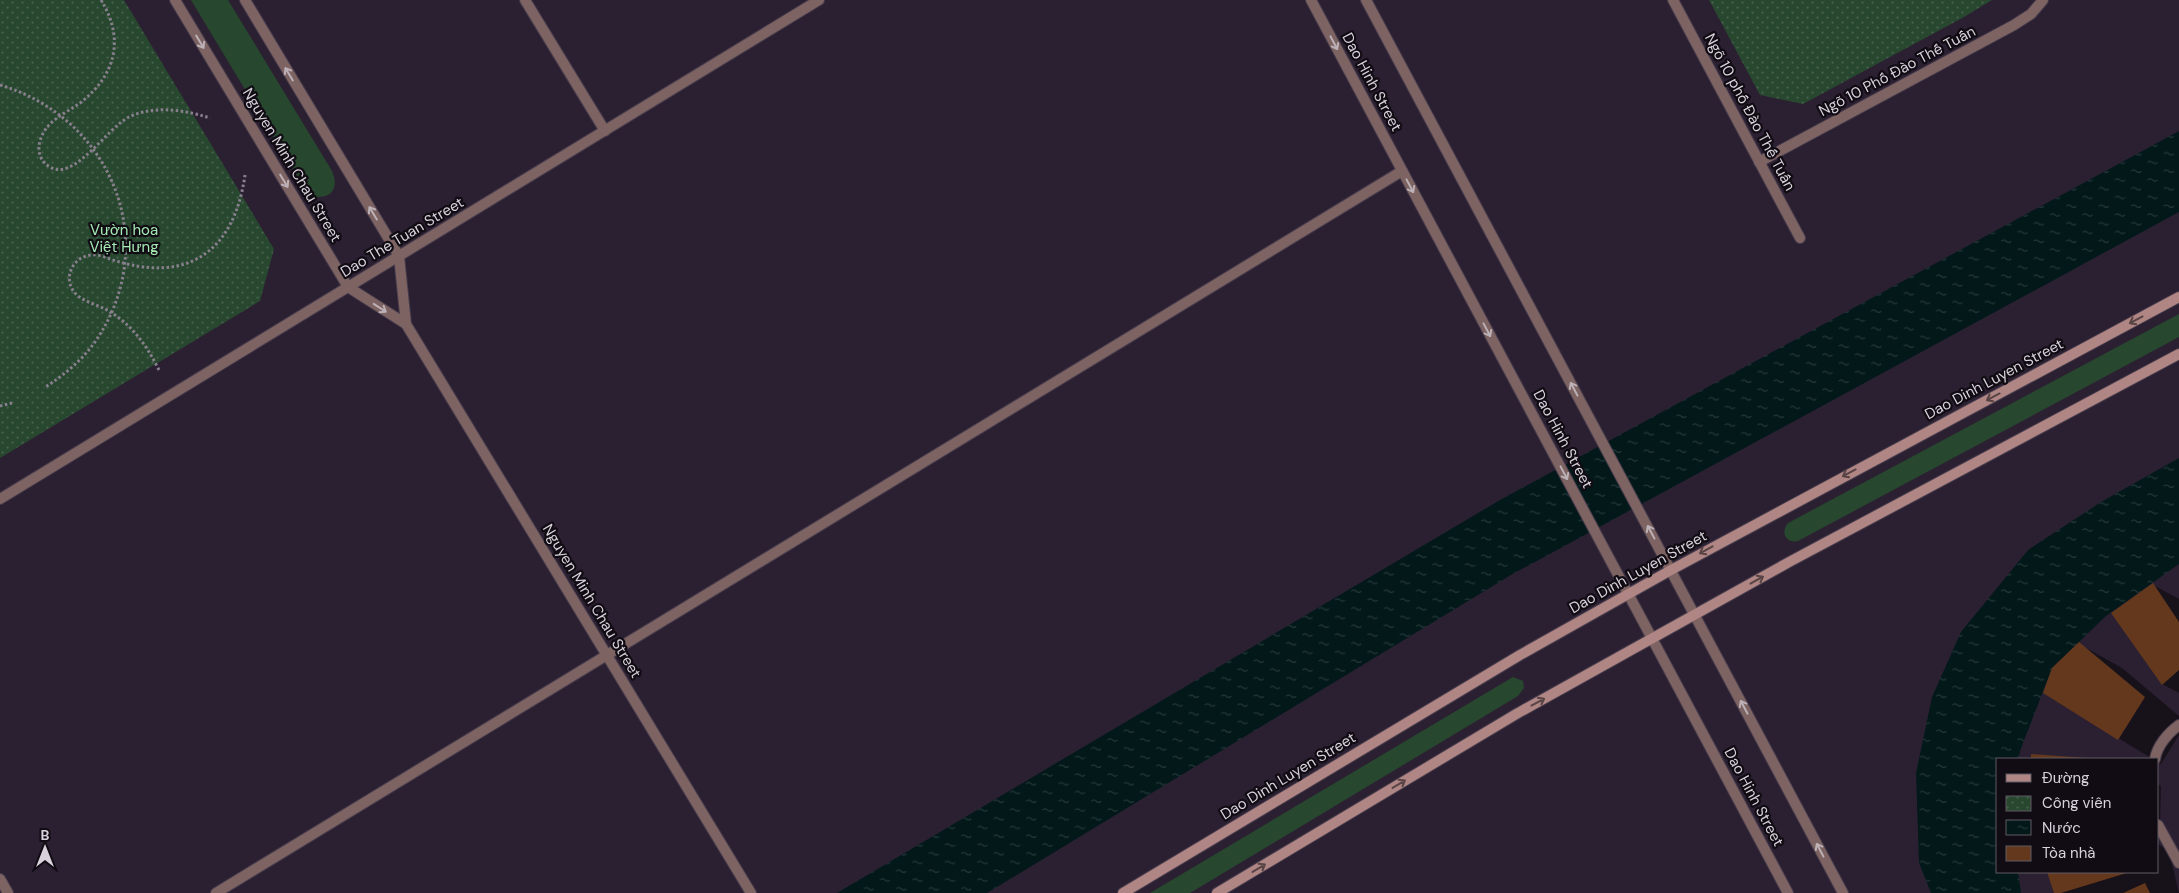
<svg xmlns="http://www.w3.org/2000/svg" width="2179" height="893" font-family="'DM Sans',sans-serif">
<defs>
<pattern id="park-dots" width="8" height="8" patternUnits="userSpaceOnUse" patternTransform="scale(1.25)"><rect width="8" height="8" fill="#28472f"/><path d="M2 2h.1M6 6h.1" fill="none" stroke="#47614d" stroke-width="1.8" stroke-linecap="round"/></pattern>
<pattern id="water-ripples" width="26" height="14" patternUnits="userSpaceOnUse" patternTransform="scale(1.25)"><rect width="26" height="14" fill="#021819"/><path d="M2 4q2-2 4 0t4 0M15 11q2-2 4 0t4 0" fill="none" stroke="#26393a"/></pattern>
</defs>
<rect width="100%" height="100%" fill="#2b2031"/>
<g fill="#28472f">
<path d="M 191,0 L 228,0 L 332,171 C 339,187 333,199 314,197 L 305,189 Z"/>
<path d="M 2179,314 L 2179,337 L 1798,541 C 1786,544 1780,532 1788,523 Z"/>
<polygon points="1513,677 1523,681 1524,688 1518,696 1190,893 1150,893"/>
</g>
<g fill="url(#park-dots)">
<polygon points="0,0 124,0 274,249 260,301 0,458"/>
<polygon points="1709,0 1992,0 1964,17 1803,104 1760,95"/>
</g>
<g fill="url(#water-ripples)">
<polygon points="2179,131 2179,212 1511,575 987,893 837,893 1500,500"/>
<polygon points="2179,458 2179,564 2106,616 2052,668 2020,751 2019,759 1998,759 1998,872 2018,872 2021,893 1931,893 1919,863 1916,773 1932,697 1961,632 2028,550 2101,502"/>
</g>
<g fill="#0007">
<polygon points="2153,585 2179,599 2179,693 2162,684"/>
<polygon points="2079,644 2122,668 2179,716 2179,735 2161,764 2044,693"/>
<polygon points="2032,756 2091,759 2032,759"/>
<polygon points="2158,784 2161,786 2160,829 2158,829"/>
<polygon points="2158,844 2169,851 2179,893 2055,893 2048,872 2158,872"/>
</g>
<g fill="#64381d">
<polygon points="2153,583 2179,622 2179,670 2162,685 2111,613"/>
<polygon points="2079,642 2145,697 2118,740 2043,693 2052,668"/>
<polygon points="2031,754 2087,758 2087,759 2031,759"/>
<polygon points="2047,872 2130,872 2061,893 2054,893"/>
<polygon points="2145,883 2150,893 2123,893"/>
</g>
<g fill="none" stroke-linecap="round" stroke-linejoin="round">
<defs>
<g id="minor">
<polyline points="525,0 605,131"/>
<polyline points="1673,0 1800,238"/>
<polyline points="1759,162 2014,25 2031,14 2043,0"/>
<path d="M 2155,759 C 2157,746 2168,733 2179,725"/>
<polyline points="2158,825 2179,863"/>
<polyline points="0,879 8,893"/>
<polyline points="216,893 1402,171"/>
</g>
<g id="tertiary">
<polyline points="175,0 348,287 406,324 409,329 751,893"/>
<polyline points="245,0 399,256 406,324"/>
<polyline points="1311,0 1788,893"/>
<polyline points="1366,0 1843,893"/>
<polyline points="0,499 819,0"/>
</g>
<g id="secondary">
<polyline points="1123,893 1520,655 1671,570 2179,297"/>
<polyline points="1217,893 1518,713 1791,561 2179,354"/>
</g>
</defs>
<use href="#minor" stroke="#473c4d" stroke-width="12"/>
<use href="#tertiary" stroke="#473c4d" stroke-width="12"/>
<use href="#secondary" stroke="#473c4d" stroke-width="12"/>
<g stroke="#887f8d" stroke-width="3" stroke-dasharray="2.5 2.5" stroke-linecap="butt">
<path d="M 101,0 C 125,39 116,75 80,103 C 70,110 58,116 49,125 C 38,137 33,157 50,167 C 74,182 107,128 129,117 C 154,105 185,110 210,118"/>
<path d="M 0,85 C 111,118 162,241 97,339 C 83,360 64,375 44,388"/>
<path d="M 159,370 C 146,344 131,323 105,309 C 95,304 82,301 75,293 C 62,278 73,256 92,255 C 98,254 105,257 110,259 C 186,285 234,253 245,175"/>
<polyline points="0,406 12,403"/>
</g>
<use href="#minor" stroke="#7d6361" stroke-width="10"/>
<use href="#tertiary" stroke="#7d6361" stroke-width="10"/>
<use href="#secondary" stroke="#af8683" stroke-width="10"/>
</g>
<defs><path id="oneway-shaft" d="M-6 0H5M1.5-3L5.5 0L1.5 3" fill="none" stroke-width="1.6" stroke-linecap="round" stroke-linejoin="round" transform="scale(1.25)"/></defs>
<g stroke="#bdb1b8">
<use href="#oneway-shaft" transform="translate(200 42) rotate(59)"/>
<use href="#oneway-shaft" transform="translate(1334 43) rotate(62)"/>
<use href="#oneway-shaft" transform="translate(289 74) rotate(-121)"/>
<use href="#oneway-shaft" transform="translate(284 181) rotate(59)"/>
<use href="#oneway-shaft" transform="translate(1410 186) rotate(62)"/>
<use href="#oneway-shaft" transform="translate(373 213) rotate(-121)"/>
<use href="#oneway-shaft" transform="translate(380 308) rotate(33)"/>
<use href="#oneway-shaft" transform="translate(1487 330) rotate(62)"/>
<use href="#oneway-shaft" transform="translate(1574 389) rotate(-118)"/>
<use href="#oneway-shaft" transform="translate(1564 473) rotate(62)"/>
<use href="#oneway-shaft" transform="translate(1651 532) rotate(-118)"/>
<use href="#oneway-shaft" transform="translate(1744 707) rotate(-118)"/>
<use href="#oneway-shaft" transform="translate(1820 850) rotate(-118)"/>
</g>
<g stroke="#584345">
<use href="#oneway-shaft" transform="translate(2136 320) rotate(152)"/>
<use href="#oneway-shaft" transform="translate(1993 397) rotate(152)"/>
<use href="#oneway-shaft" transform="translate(1849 473) rotate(152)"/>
<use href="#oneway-shaft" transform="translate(1706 550) rotate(151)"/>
<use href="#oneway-shaft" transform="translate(1757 580) rotate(-29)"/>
<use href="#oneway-shaft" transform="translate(1538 702) rotate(-28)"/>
<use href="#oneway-shaft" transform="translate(1399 784) rotate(-31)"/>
<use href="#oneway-shaft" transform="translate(1259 868) rotate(-31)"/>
</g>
<g text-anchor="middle" stroke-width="4.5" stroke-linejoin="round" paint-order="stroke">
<g font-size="15" fill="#d9d2dd" stroke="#110c13">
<text transform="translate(1897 71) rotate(-28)" y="5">Ngõ 10 Phố Đào Thế Tuấn</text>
<text transform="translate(1372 82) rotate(62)" y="5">Dao Hinh Street</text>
<text transform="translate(1750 112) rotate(62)" y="5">Ngõ 10 phố Đào Thế Tuấn</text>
<text transform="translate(292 165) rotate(59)" y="5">Nguyen Minh Chau Street</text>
<text transform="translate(402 237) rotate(-31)" y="5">Dao The Tuan Street</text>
<text transform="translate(1994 379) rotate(-28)" y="5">Dao Dinh Luyen Street</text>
<text transform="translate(1563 439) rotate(62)" y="5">Dao Hinh Street</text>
<text transform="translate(1638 572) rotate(-29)" y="5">Dao Dinh Luyen Street</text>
<text transform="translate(592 601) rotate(59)" y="5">Nguyen Minh Chau Street</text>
<text transform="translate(1288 776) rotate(-31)" y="5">Dao Dinh Luyen Street</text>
<text transform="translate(1754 797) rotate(62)" y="5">Dao Hinh Street</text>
</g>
<g font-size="15" fill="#a4eab2" stroke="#110c13">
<text x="124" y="235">Vườn hoa<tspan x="124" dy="17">Việt Hưng</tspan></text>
</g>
</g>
<rect x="1996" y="758" width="162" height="115" fill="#110c13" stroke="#615b64"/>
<rect x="2006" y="774" width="25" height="8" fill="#af8683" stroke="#615b64"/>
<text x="2042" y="783" font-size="15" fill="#d9d2dd">Đường</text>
<rect x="2006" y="796" width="25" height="15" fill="url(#park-dots)" stroke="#615b64"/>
<text x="2042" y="808" font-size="15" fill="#d9d2dd">Công viên</text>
<rect x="2006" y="820" width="25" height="15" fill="url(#water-ripples)" stroke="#615b64"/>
<text x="2042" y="833" font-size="15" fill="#d9d2dd">Nước</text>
<rect x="2006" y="846" width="25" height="15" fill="#64381d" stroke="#615b64"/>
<text x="2042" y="858" font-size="15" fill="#d9d2dd">Tòa nhà</text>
<g transform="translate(45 848)" stroke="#110c13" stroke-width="4" paint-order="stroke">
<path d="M0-4L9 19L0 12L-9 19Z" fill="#d9d2dd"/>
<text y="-8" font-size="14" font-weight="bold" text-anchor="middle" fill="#d9d2dd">B</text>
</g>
</svg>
